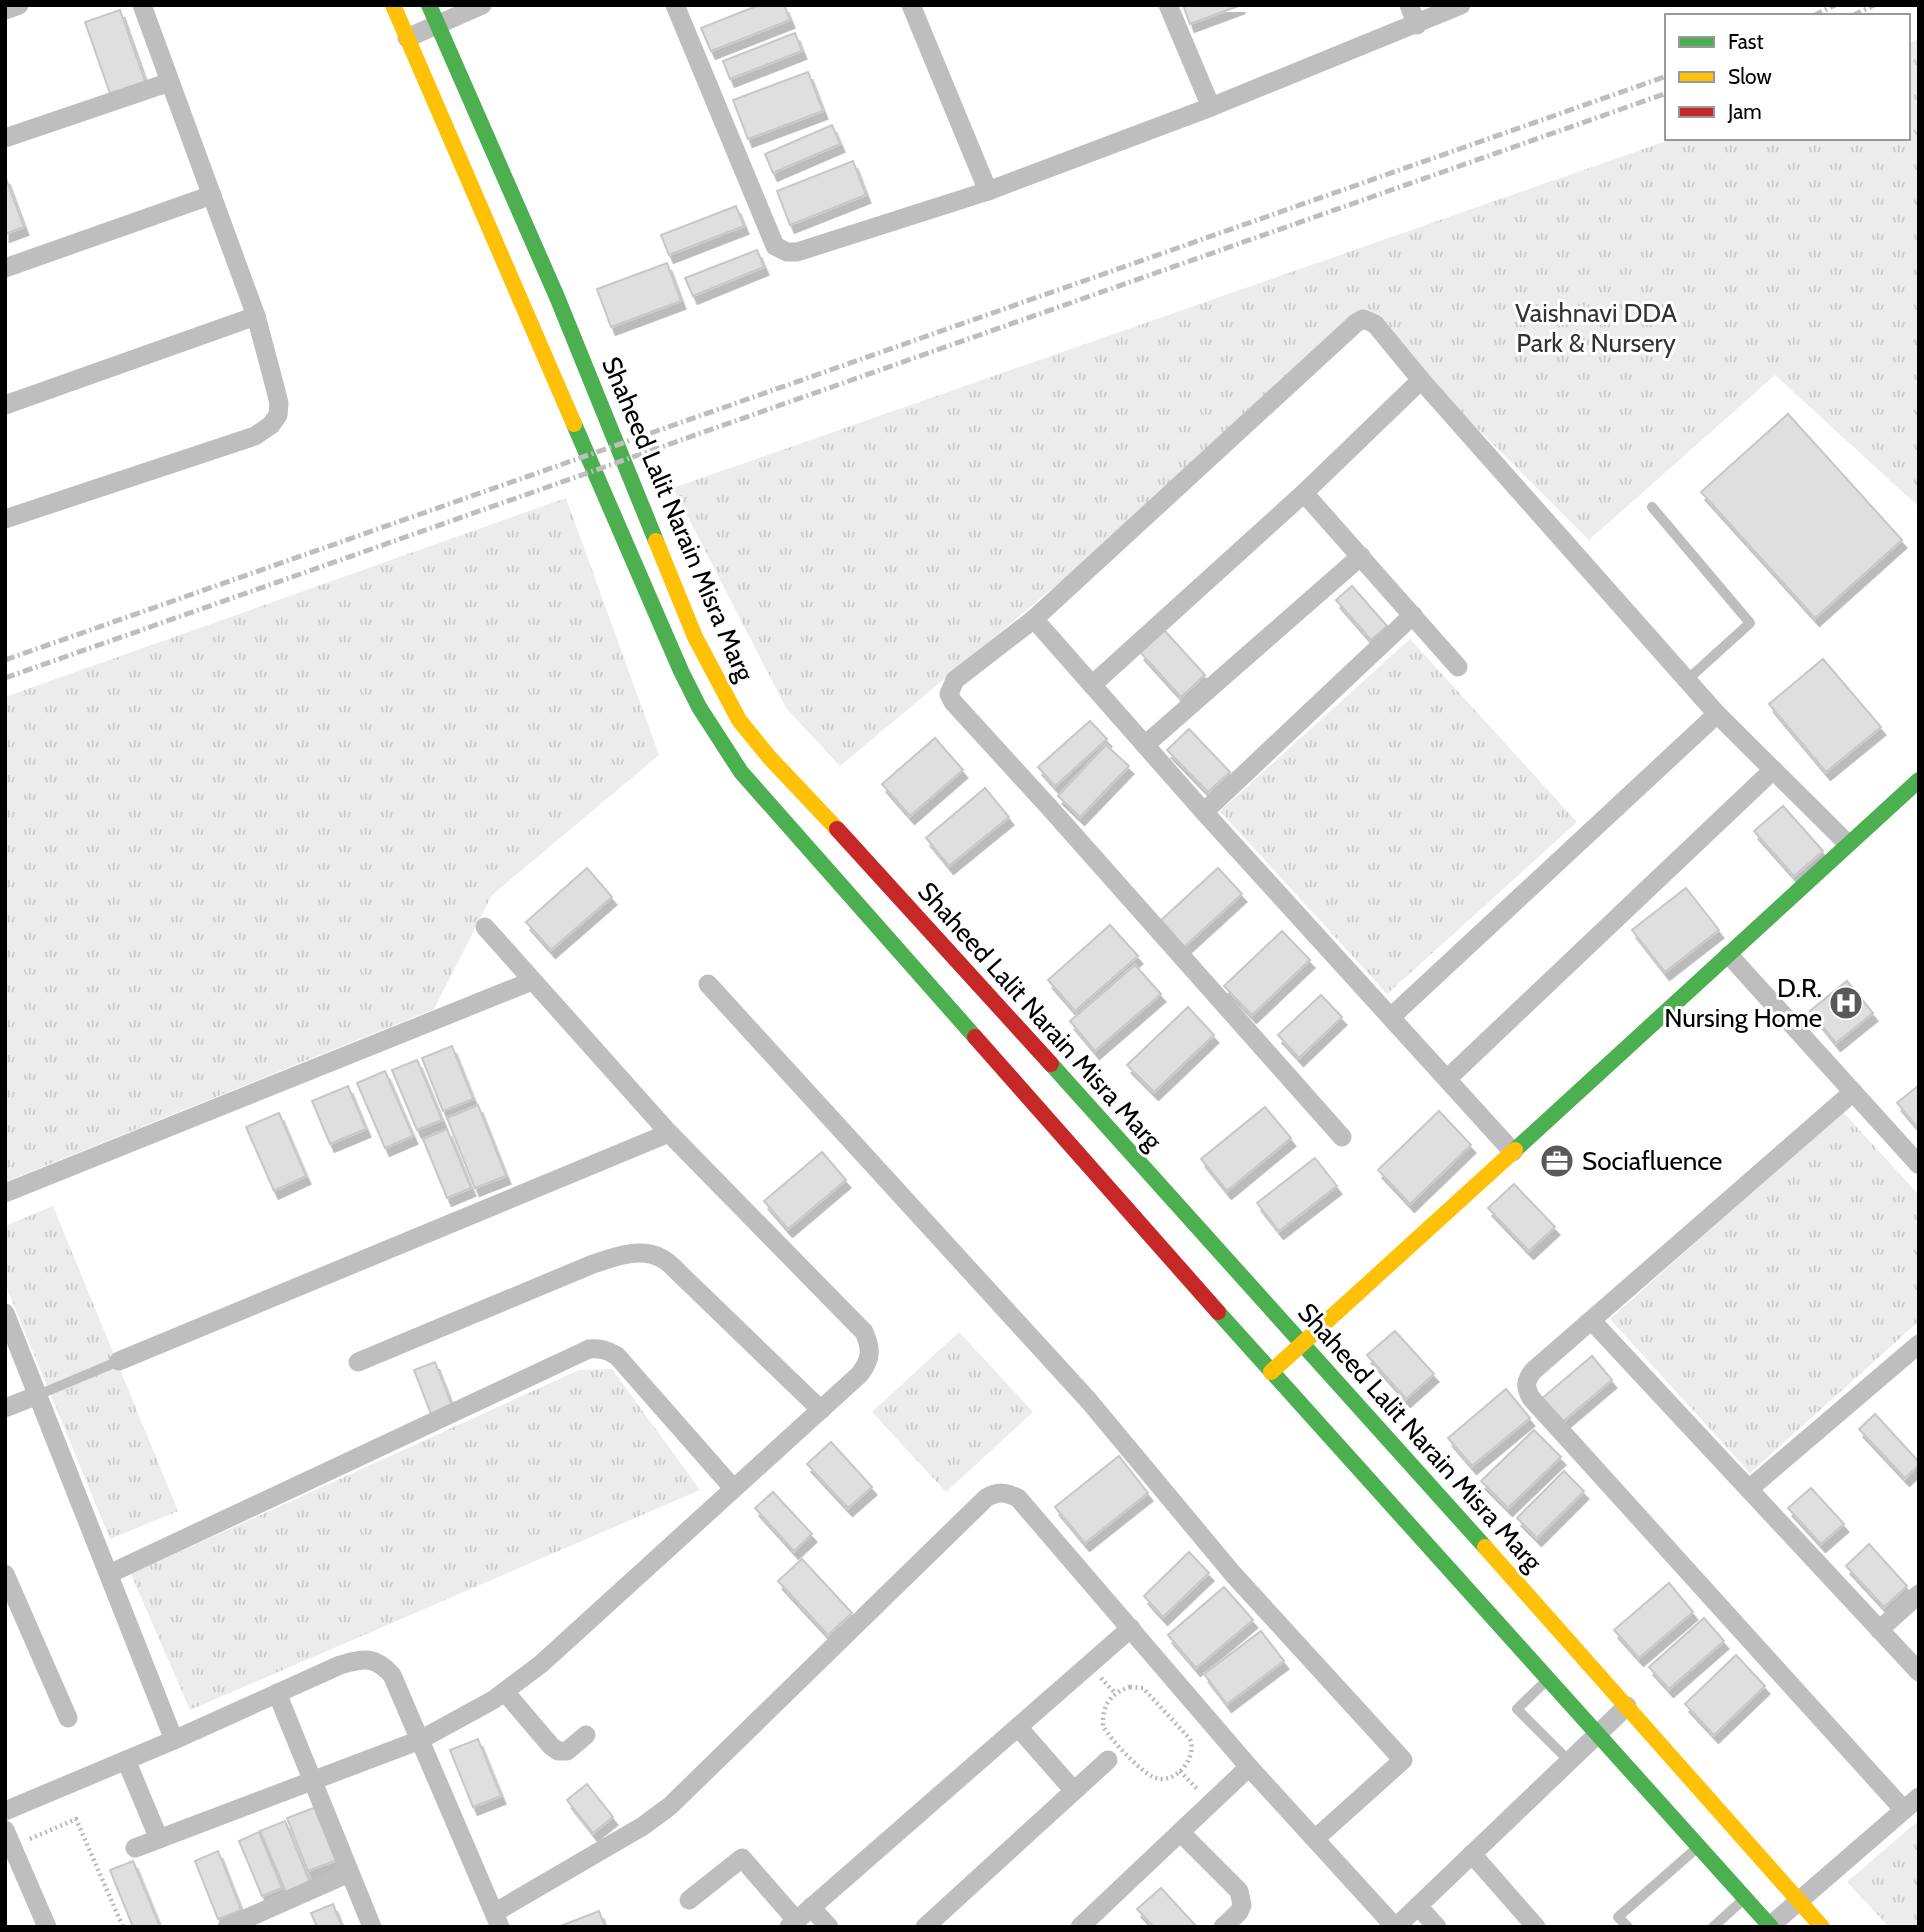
<svg xmlns="http://www.w3.org/2000/svg" width="1924" height="1932" font-family="Cabin,sans-serif">
<defs>
<pattern id="grass-tufts" width="24" height="20" patternUnits="userSpaceOnUse" patternTransform="scale(1.75)"><rect width="24" height="20" fill="#ececec"/><path d="M3 7l-1-3M5 7V3M7 7l1-3M15 17l-1-3M17 17v-4M19 17l1-3" fill="none" stroke="#c9c9c9"/></pattern>
<filter id="shadow"><feDropShadow dx="4.5" dy="8" stdDeviation="0" flood-color="#0004"/></filter>
</defs>
<rect width="100%" height="100%" fill="#fff"/>
<g fill="url(#grass-tufts)">
<polygon points="1919,39 1919,507 1775,375 1589,540 1371,322 840,766 786,708 673,488 1675,138 1908,138 1908,43"/>
<polygon points="566,498 659,755 492,895 434,1009 5,1182 5,697"/>
<polygon points="1410,639 1577,822 1387,994 1220,811"/>
<polygon points="1842,1111 1919,1195 1919,1321 1750,1473 1610,1319"/>
<polygon points="53,1206 178,1511 110,1539 5,1284 5,1226"/>
<polygon points="959,1332 1033,1412 946,1492 872,1412"/>
<polygon points="612,1369 700,1490 190,1710 131,1574 579,1370"/>
<polygon points="1919,1820 1919,1927 1889,1927 1847,1882"/>
</g>
<g fill="#dfdfdf" stroke="#c7c7c7" stroke-width="2" filter="url(#shadow)">
<polygon points="759,5 784,5 790,20 711,51 701,28"/>
<polygon points="1183,5 1241,5 1190,24"/>
<polygon points="120,10 147,87 112,99 85,22"/>
<polygon points="795,33 802,51 730,79 723,61"/>
<polygon points="808,72 823,111 748,139 733,100"/>
<polygon points="832,125 840,144 773,173 765,154"/>
<polygon points="853,161 866,195 790,225 777,191"/>
<polygon points="5,176 24,227 5,234"/>
<polygon points="736,206 744,226 669,255 661,235"/>
<polygon points="757,250 764,267 693,296 685,278"/>
<polygon points="667,263 681,301 611,327 597,289"/>
<polygon points="1788,414 1902,540 1815,618 1701,492"/>
<polygon points="1352,586 1387,626 1371,640 1336,600"/>
<polygon points="1164,630 1205,675 1181,697 1140,652"/>
<polygon points="1823,659 1881,727 1826,772 1769,704"/>
<polygon points="1090,721 1107,739 1055,786 1038,767"/>
<polygon points="1189,729 1230,772 1208,792 1167,750"/>
<polygon points="935,738 963,770 910,816 882,784"/>
<polygon points="1106,745 1129,766 1080,817 1058,796"/>
<polygon points="985,788 1009,817 949,866 926,838"/>
<polygon points="1783,806 1823,851 1794,876 1754,831"/>
<polygon points="587,868 612,897 551,950 526,922"/>
<polygon points="1218,868 1242,894 1184,947 1160,921"/>
<polygon points="1686,888 1719,930 1665,972 1632,930"/>
<polygon points="1110,925 1138,956 1075,1011 1048,980"/>
<polygon points="1282,931 1310,960 1252,1015 1224,986"/>
<polygon points="1135,965 1161,994 1095,1051 1070,1021"/>
<polygon points="1847,981 1873,1013 1836,1043 1810,1011"/>
<polygon points="1321,995 1342,1017 1299,1058 1278,1035"/>
<polygon points="1188,1007 1214,1035 1154,1092 1127,1065"/>
<polygon points="452,1046 473,1099 443,1111 422,1058"/>
<polygon points="417,1060 442,1120 417,1130 392,1070"/>
<polygon points="385,1071 413,1136 385,1148 357,1083"/>
<polygon points="1919,1085 1919,1129 1897,1103"/>
<polygon points="348,1086 366,1129 330,1144 312,1101"/>
<polygon points="478,1105 506,1176 475,1188 447,1118"/>
<polygon points="1265,1107 1291,1138 1227,1191 1201,1159"/>
<polygon points="1439,1111 1471,1145 1410,1204 1378,1170"/>
<polygon points="279,1113 306,1176 274,1191 246,1127"/>
<polygon points="447,1129 471,1188 447,1198 423,1139"/>
<polygon points="822,1152 846,1180 788,1229 764,1201"/>
<polygon points="1315,1158 1337,1186 1279,1231 1257,1203"/>
<polygon points="1514,1184 1555,1227 1529,1251 1488,1208"/>
<polygon points="1395,1331 1434,1374 1406,1399 1367,1355"/>
<polygon points="1592,1356 1612,1380 1560,1424 1540,1400"/>
<polygon points="435,1362 454,1411 433,1419 414,1370"/>
<polygon points="1506,1389 1530,1418 1472,1466 1448,1438"/>
<polygon points="1875,1414 1919,1462 1919,1465 1905,1478 1859,1429"/>
<polygon points="1534,1430 1561,1457 1508,1508 1481,1481"/>
<polygon points="831,1442 872,1487 848,1508 807,1464"/>
<polygon points="1119,1456 1148,1493 1085,1543 1055,1507"/>
<polygon points="1564,1471 1584,1491 1537,1538 1517,1518"/>
<polygon points="1811,1488 1844,1524 1821,1544 1788,1508"/>
<polygon points="773,1492 812,1534 794,1551 755,1508"/>
<polygon points="1869,1544 1907,1586 1884,1607 1846,1566"/>
<polygon points="1189,1552 1209,1573 1163,1617 1144,1596"/>
<polygon points="802,1559 852,1613 828,1635 778,1581"/>
<polygon points="1669,1583 1693,1612 1639,1658 1614,1630"/>
<polygon points="1224,1587 1253,1620 1196,1668 1168,1635"/>
<polygon points="1704,1618 1724,1641 1669,1689 1649,1667"/>
<polygon points="1261,1631 1284,1661 1227,1704 1204,1674"/>
<polygon points="1736,1655 1765,1686 1714,1735 1685,1704"/>
<polygon points="478,1739 501,1796 473,1807 450,1750"/>
<polygon points="587,1784 613,1817 593,1833 567,1800"/>
<polygon points="316,1807 337,1860 308,1871 287,1818"/>
<polygon points="285,1821 310,1882 286,1892 260,1831"/>
<polygon points="259,1832 282,1888 262,1896 239,1841"/>
<polygon points="218,1851 241,1910 218,1919 195,1861"/>
<polygon points="133,1861 160,1927 133,1927 110,1870"/>
<polygon points="1161,1888 1197,1927 1154,1927 1137,1909"/>
<polygon points="333,1904 342,1927 317,1927 311,1913"/>
<polygon points="599,1911 605,1927 558,1927"/>
</g>
<g fill="none" stroke-linecap="round" stroke-linejoin="round">
<g stroke="#b9b9b9" stroke-width="4.5" stroke-dasharray="2 3.5" stroke-linecap="butt">
<polyline points="1101,1678 1114,1692"/>
<path d="M 1130,1687 L 1143,1688 L 1190,1739 C 1198,1758 1174,1787 1153,1777 C 1140,1771 1110,1739 1103,1726 C 1102,1705 1111,1693 1130,1687 Z"/>
<polyline points="1180,1771 1199,1791"/>
<polyline points="30,1839 76,1819 123,1927"/>
</g>
<g stroke="#bebebe" stroke-width="10">
<polyline points="1652,507 1750,623 1687,680"/>
<polyline points="38,1395 119,1361"/>
<polyline points="1547,1680 1517,1709 1569,1761"/>
<polyline points="1628,1927 1618,1917 1698,1847"/>
<polyline points="1713,1927 1744,1899"/>
</g>
<g stroke="#bebebe" stroke-width="19">
<polyline points="675,5 775,246 787,252 797,252 988,191"/>
<polyline points="911,5 988,191 1211,107 1461,5"/>
<polyline points="1168,5 1211,107"/>
<polyline points="1409,5 1417,25"/>
<polyline points="5,10 19,5"/>
<polyline points="407,38 482,5"/>
<polyline points="5,138 170,82"/>
<polyline points="5,268 212,195"/>
<polyline points="5,405 256,316"/>
<polyline points="1304,493 1458,667"/>
<polyline points="5,519 255,436 271,425 278,415 279,404 276,391 256,316 142,5"/>
<polyline points="1034,619 1204,812 1513,1152"/>
<polyline points="1092,685 1304,493 1421,380"/>
<polyline points="1145,745 1361,556"/>
<polyline points="1204,812 1413,615"/>
<polyline points="1729,955 1919,1165"/>
<polyline points="708,984 1089,1401 1233,1574 1403,1760 1315,1839"/>
<polyline points="1391,1017 1717,714"/>
<polyline points="1447,1079 1773,770"/>
<path d="M 1853,1092 L 1533,1371 C 1525,1381 1525,1387 1531,1398 L 1904,1810"/>
<polyline points="1342,1137 1049,807 953,702 949,694 955,680 1034,619 1356,323 1363,319 1375,324 1421,380 1717,714 1847,843"/>
<polyline points="5,1193 532,981"/>
<polyline points="5,1313 174,1740"/>
<polyline points="1592,1321 1919,1672"/>
<polyline points="119,1361 669,1133"/>
<path d="M 358,1362 L 593,1264 C 614,1257 640,1247 661,1258 C 668,1261 674,1268 679,1273 L 821,1410"/>
<polyline points="5,1408 38,1395"/>
<polyline points="1749,1489 1919,1344"/>
<polyline points="5,1574 68,1718"/>
<path d="M 109,1574 L 589,1349 C 600,1348 607,1350 617,1356 L 733,1488"/>
<polyline points="1879,1630 1919,1594"/>
<polyline points="505,1692 551,1746 558,1751 567,1751 586,1735"/>
<polyline points="277,1693 372,1927"/>
<polyline points="1018,1727 1074,1791"/>
<polyline points="126,1760 159,1839"/>
<path d="M 5,1811 L 174,1740 L 340,1665 C 364,1658 375,1656 392,1675 L 500,1927"/>
<polyline points="5,1830 47,1927"/>
<polyline points="1180,1832 1239,1891 1242,1905 1239,1912 1223,1927"/>
<path d="M 135,1848 L 420,1740 L 493,1700 L 541,1664 L 860,1374 C 871,1359 872,1349 864,1332 L 669,1133 L 485,927"/>
<polyline points="1472,1854 1536,1927"/>
<polyline points="689,1900 742,1858 796,1920"/>
<polyline points="1418,1906 1437,1927"/>
<polyline points="811,1907 829,1927"/>
<path d="M 494,1913 L 643,1826 L 670,1806 L 986,1498 C 998,1491 1005,1492 1018,1498 L 1249,1767 L 1395,1927"/>
<polyline points="1770,1926 1919,1797"/>
<polyline points="227,1927 349,1873"/>
<polyline points="789,1927 1131,1628"/>
<polyline points="925,1927 1108,1760"/>
<polyline points="1080,1927 1249,1767"/>
<polyline points="1396,1927 1627,1706"/>
</g>
<g stroke="#4caf50" stroke-width="16">
<polyline points="429,5 557,297 656,541"/>
<polyline points="574,424 681,671 699,707 741,772 975,1037"/>
<polyline points="1051,1064 1485,1547"/>
<polyline points="1515,1150 1919,780"/>
<polyline points="1218,1312 1771,1927"/>
</g>
<g stroke="#ffc107" stroke-width="16">
<polyline points="393,5 574,424"/>
<polyline points="656,541 695,637 739,720 769,757 837,829"/>
<polyline points="1271,1372 1515,1150"/>
<polyline points="1485,1547 1822,1927"/>
</g>
<g stroke="#c62828" stroke-width="16">
<polyline points="837,829 1051,1064"/>
<polyline points="975,1037 1218,1312"/>
</g>
<g stroke="#bebebe" stroke-width="5" stroke-dasharray="10 3.5 2 3.5" stroke-linecap="butt">
<polyline points="1813,16 1835,5"/>
<polyline points="1852,16 1874,5"/>
<polyline points="5,660 1667,76"/>
<polyline points="5,678 1667,93"/>
</g>
</g>
<defs>
<symbol id="hospital-disc" viewBox="-11 -11 22 22"><circle r="9.5" fill="#595959" stroke="#fff"/><path d="M-5-5h3v3.5h4V-5h3V5h-3V1.5h-4V5h-3Z" fill="#fff"/></symbol>
<symbol id="office-disc" viewBox="-11 -11 22 22"><circle r="9.5" fill="#595959" stroke="#fff"/><path d="M-6-3h4V-5.5h4V-3h4V5H-6ZM-1-4.5V-3h2v-1.5ZM-6 0V1H6V0Z" fill="#fff"/></symbol>
</defs>
<g fill-rule="evenodd">
<use href="#hospital-disc" x="1827" y="984" width="38" height="38"/>
<use href="#office-disc" x="1538" y="1142" width="38" height="38"/>
</g>
<g text-anchor="middle" stroke-width="6" stroke-linejoin="round" paint-order="stroke">
<g font-size="26" fill="#333" stroke="#fff">
<text x="1596" y="322">Vaishnavi DDA<tspan x="1596" dy="30">Park &amp; Nursery</tspan></text>
</g>
<g font-size="26" fill="#000" stroke="#fff">
<text transform="translate(678 519) rotate(67)" y="9">Shaheed Lalit Narain Misra Marg</text>
<text transform="translate(1040 1016) rotate(48)" y="9">Shaheed Lalit Narain Misra Marg</text>
<text transform="translate(1420 1437) rotate(48)" y="9">Shaheed Lalit Narain Misra Marg</text>
</g>
<g font-size="26" fill="#000" stroke="#fff" text-anchor="end">
<text x="1822" y="997">D.R.<tspan x="1822" dy="30">Nursing Home</tspan></text>
<text x="1582" y="1170" text-anchor="start">Sociafluence</text>
</g>
</g>
<rect width="1924" height="1932" fill="none" stroke="#000000" stroke-width="14"/>
<rect x="1665" y="14" width="245" height="126" fill="#ffffff" stroke="#999999" stroke-width="2"/>
<rect x="1679" y="37" width="35" height="10" fill="#4caf50" stroke="#999999" stroke-width="2"/>
<text x="1728" y="49" font-size="21" fill="#000000">Fast</text>
<rect x="1679" y="72" width="35" height="10" fill="#ffc107" stroke="#999999" stroke-width="2"/>
<text x="1728" y="84" font-size="21" fill="#000000">Slow</text>
<rect x="1679" y="107" width="35" height="10" fill="#c62828" stroke="#999999" stroke-width="2"/>
<text x="1728" y="119" font-size="21" fill="#000000">Jam</text>
</svg>
